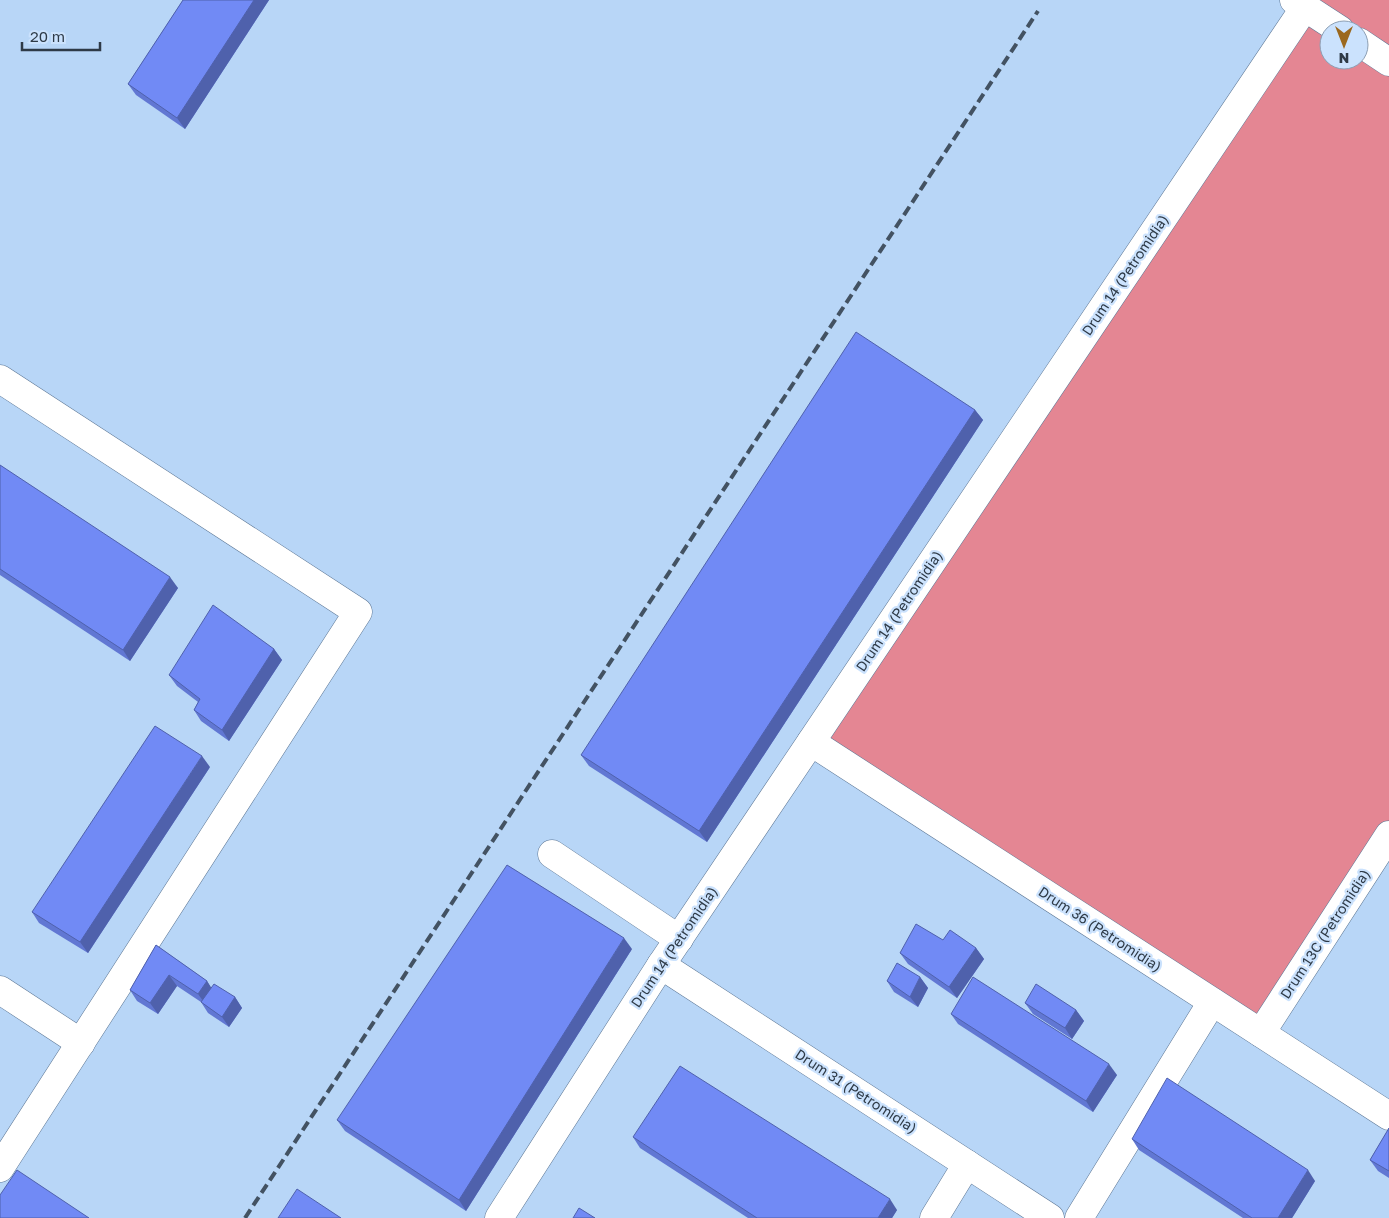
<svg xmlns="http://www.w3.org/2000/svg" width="1389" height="1218" font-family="'Golos Text',sans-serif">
<rect width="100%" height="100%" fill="#b8d6f7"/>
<path fill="#e48693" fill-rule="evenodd" d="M 1294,0 L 1389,0 L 1389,835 L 1261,1033 L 811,742 ZM 1329,30 L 1359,30 L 1359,60 L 1329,60 Z"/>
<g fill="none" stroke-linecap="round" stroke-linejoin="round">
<defs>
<g id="minor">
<polyline points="1294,0 1340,30"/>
<polyline points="1359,42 1389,62"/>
<polyline points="0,379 358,612 0,1168"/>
<polyline points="811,742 1389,1116"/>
<polyline points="552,854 679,939"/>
<polyline points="661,965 1050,1218"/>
<polyline points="0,990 81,1043"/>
<polyline points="1261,1033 1389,835"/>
<polyline points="499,1218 661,965 1305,7"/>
<polyline points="934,1218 967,1164"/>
<polyline points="1079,1218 1212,1002"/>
</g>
</defs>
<use href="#minor" stroke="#5d7795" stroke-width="29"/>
<use href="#minor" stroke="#fff" stroke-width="28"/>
<polyline stroke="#435262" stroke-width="4" stroke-dasharray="10 5" stroke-linecap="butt" points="245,1218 1038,11"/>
</g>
<g fill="#6177d3">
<polygon points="183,0 269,0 185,129 136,95 128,84"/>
<polygon points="975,410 983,420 707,842 589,766 581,755"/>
<polygon points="0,465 178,588 130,661 0,575"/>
<polygon points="274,649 282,660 229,741 201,721 194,710 198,702 177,686 169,675"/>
<polygon points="210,767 88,953 39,923 32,912"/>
<polygon points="156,945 207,981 211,988 235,997 242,1008 229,1027 208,1013 201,1002 177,986 158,1014 137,1001 130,990"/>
<polygon points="976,948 984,959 957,998 908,964 900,953"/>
<polygon points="632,949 466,1211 345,1131 337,1120"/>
<polygon points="920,977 928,988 918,1007 894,992 887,981"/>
<polygon points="1025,1003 1076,1010 1084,1021 1072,1039 1033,1014"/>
<polygon points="951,1014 1117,1075 1093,1112 958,1024"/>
<polygon points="1389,1128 1389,1178 1378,1171 1370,1160"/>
<polygon points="633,1137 897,1210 892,1218 748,1218 640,1148"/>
<polygon points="1132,1139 1315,1181 1292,1218 1243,1218 1139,1150"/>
</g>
<g fill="#4f61ac">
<polygon points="254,0 269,0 185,129 177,118"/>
<polygon points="975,410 983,420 707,842 699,831"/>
<polygon points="170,577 178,588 130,661 123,650"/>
<polygon points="274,649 282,660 229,741 222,730"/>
<polygon points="202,756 210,767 88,953 80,942"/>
<polygon points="624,938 632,949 466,1211 459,1200"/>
<polygon points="976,948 984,959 957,998 949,987"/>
<polygon points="169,975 177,986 158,1014 150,1003"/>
<polygon points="920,977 928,988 918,1007 910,997"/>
<polygon points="207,981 214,992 206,1005 198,994"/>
<polygon points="235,997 242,1008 229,1027 222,1017"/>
<polygon points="1076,1010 1084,1021 1072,1039 1065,1028"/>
<polygon points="1109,1064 1117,1075 1093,1112 1086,1101"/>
<polygon points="1308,1170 1315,1181 1292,1218 1278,1218"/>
<polygon points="890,1199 897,1210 892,1218 878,1218"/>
</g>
<g fill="#718af5" stroke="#4f61ac">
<polygon points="183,0 254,0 177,118 128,84"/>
<polygon points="856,332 975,410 699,831 581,755"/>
<polygon points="0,465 170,577 123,650 0,569"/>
<polygon points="213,605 274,649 222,730 194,710 200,699 169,675"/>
<polygon points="155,726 202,756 80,942 32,912"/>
<polygon points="507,865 624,938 459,1200 337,1120"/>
<polygon points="916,924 943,940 950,930 976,948 949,987 900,953"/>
<polygon points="156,945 207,981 198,994 169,975 150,1003 130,990"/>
<polygon points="897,963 920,977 910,997 887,981"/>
<polygon points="973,977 1109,1064 1086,1101 951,1014"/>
<polygon points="214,984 235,997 222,1017 201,1002"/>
<polygon points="1036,984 1076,1010 1065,1028 1025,1003"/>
<polygon points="680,1066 890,1199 878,1218 757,1218 633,1137"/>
<polygon points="1167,1078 1308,1170 1278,1218 1252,1218 1132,1139"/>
<polygon points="1389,1128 1389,1171 1370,1160"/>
<polygon points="17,1170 89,1218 0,1218 0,1195"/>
<polygon points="297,1189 341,1218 278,1218"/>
<polygon points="579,1208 595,1218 573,1218"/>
</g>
<g text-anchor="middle" stroke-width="4.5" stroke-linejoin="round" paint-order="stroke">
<g font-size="14" fill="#2e3a47" stroke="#cbe2fd">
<text transform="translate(1125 275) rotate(-56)" y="5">Drum 14 (Petromidia)</text>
<text transform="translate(899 611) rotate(-56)" y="5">Drum 14 (Petromidia)</text>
<text transform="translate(1100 929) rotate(33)" y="5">Drum 36 (Petromidia)</text>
<text transform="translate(1325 934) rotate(-57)" y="5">Drum 13C (Petromidia)</text>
<text transform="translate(674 947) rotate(-56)" y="5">Drum 14 (Petromidia)</text>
<text transform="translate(856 1091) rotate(33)" y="5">Drum 31 (Petromidia)</text>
</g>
</g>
<g transform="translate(1344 45) rotate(180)"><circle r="24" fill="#cbe2fd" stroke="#8c9fb4"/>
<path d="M0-4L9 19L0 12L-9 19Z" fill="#9b681e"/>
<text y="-8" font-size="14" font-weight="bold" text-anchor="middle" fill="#2e3a47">N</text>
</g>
<path d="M22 42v8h78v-8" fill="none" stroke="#2e3a47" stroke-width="2.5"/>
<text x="30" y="42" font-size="15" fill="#2e3a47" stroke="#cbe2fd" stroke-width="4" paint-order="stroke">20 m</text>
</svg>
